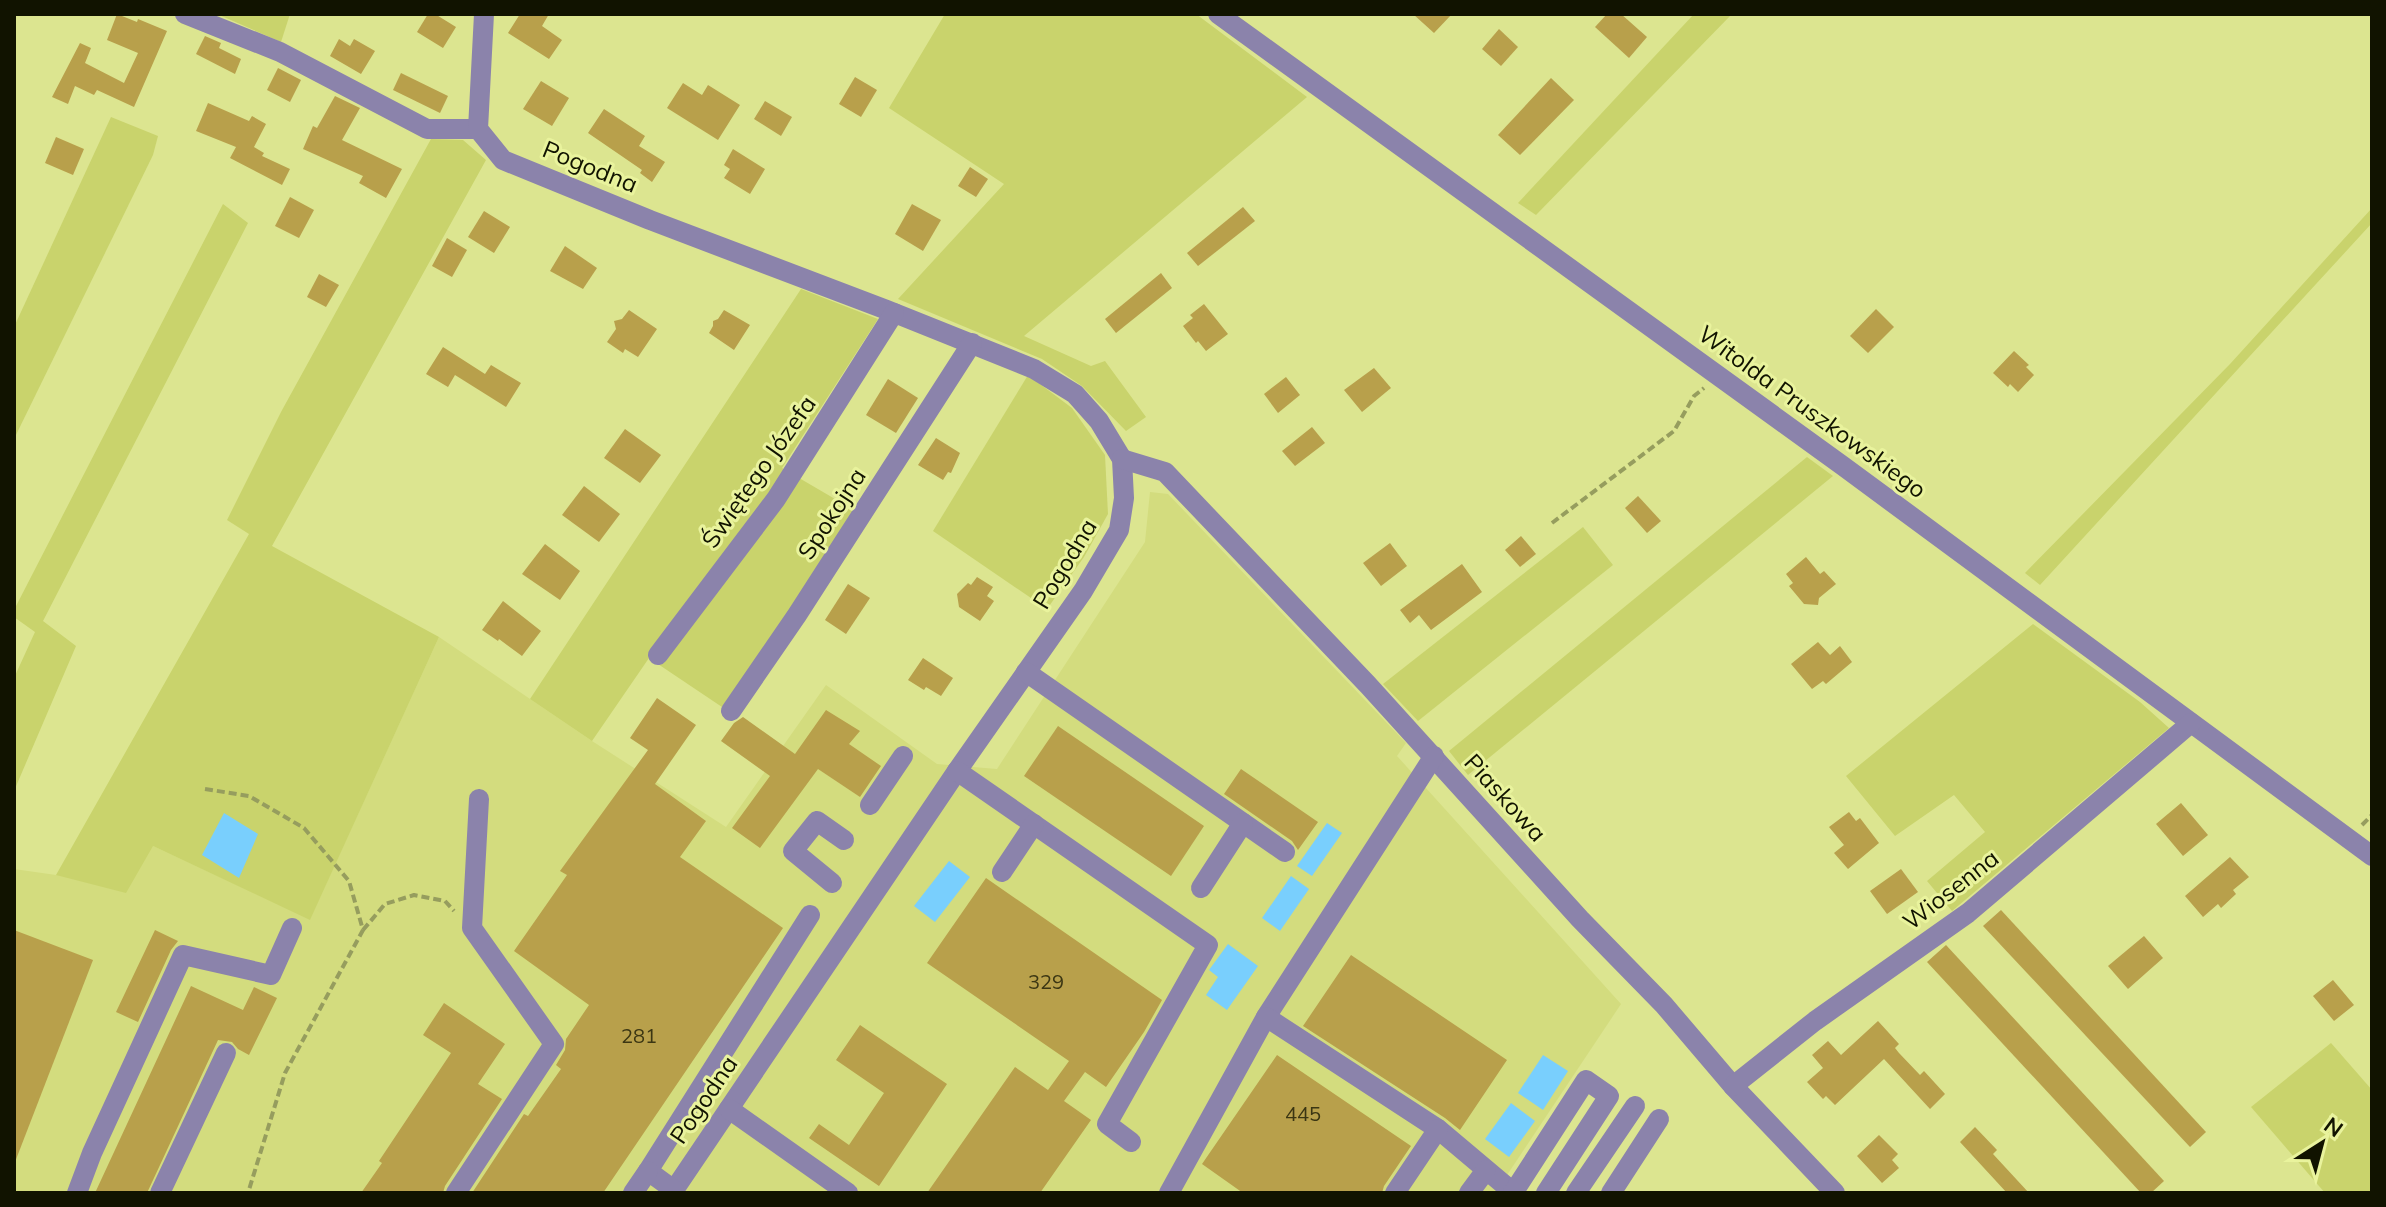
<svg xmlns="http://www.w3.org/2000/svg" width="2386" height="1207" font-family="Mulish,sans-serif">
<rect width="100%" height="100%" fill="#dce590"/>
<polygon fill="#d3dc7e" points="1150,492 1168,494 1406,743 1397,756 1621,1004 1495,1193 14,1193 14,869 56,875 153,846 310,919 439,637 592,741 726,827 826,685 937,764 997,769 1145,542"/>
<g fill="#c9d36c">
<polygon points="217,14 290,14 281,42"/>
<polygon points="945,14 1196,14 1307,97 1024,336 1091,366 1105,361 1146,417 1126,431 1082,386 1042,359 898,299 1004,184 889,108"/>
<polygon points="1694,14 1732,14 1536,215 1518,203"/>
<polygon points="111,117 158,136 153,155 14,439 14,327"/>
<polygon points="431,139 463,140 486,160 272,546 439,637 310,920 153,846 126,893 56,875 249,534 227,520 281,412"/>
<polygon points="223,204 248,223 43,621 76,646 14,791 14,678 35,632 14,617 14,610"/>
<polygon points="2372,208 2372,223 2040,585 2025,573 2230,364"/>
<polygon points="801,289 878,319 782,468 859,513 722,707 649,658 592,741 530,699"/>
<polygon points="1028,375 1072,408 1105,455 1108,514 1084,557 1047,609 933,531"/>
<polygon points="1807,457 1833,476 1468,775 1449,751"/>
<polygon points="1583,527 1613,565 1418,721 1383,684"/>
<polygon points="2033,624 2140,702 2169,728 1952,911 1927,881 1985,832 1954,795 1895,836 1846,776"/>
<polygon points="2331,1043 2372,1090 2372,1193 2325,1193 2251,1107"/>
</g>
<g fill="#79cffd">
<polygon points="224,813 258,834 239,878 202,855"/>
<polygon points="1327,823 1342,833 1312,876 1297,866"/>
<polygon points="949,861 970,877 935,922 914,906"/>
<polygon points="1291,876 1309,889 1280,931 1262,918"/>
<polygon points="1228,944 1258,966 1227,1010 1206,995 1218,977 1209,970"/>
<polygon points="1543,1055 1568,1071 1543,1110 1518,1093"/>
<polygon points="1511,1103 1535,1121 1509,1157 1485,1139"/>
</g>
<g fill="#b8a04b">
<polygon points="117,14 137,22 138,19 167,31 134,107 97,90 94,95 75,86 68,104 52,97 80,43 91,48 85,63 124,83 138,53 107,40"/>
<polygon points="428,14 435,14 456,27 443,48 417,32"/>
<polygon points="520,14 549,14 542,26 562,40 549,59 508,33"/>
<polygon points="1413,14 1452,14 1434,33"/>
<polygon points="1607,14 1621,14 1647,37 1629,58 1595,27"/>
<polygon points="1499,29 1518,47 1501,66 1482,49"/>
<polygon points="205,36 221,43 219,48 241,59 235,74 196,54"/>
<polygon points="339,39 350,46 354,39 375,51 361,74 330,56"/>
<polygon points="278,68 301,80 290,102 267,90"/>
<polygon points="401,73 448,96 440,113 393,90"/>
<polygon points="855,77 877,90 861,117 839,104"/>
<polygon points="1551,78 1574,100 1520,155 1498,135"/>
<polygon points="541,81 569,98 552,126 523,109"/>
<polygon points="683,83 702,95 708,85 740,105 718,140 667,108"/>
<polygon points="335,96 360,108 342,140 402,169 386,198 359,183 363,176 303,149 313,126 317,128"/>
<polygon points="765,101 792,117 781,136 754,119"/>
<polygon points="208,103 249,121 252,116 266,124 254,147 264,153 262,156 290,169 282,185 230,158 236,147 196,131"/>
<polygon points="604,109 645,136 639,146 665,162 652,182 640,173 642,170 588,133"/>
<polygon points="56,137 84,149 73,175 45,163"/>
<polygon points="733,149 765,169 750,194 724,178 730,169 724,165"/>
<polygon points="970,167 988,179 976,197 958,186"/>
<polygon points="290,197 314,210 299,238 275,226"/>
<polygon points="912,204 941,220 923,251 895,234"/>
<polygon points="1243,207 1255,221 1198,266 1187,253"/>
<polygon points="484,211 510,227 494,253 468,237"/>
<polygon points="447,238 467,250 452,277 432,266"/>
<polygon points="565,246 597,268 583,289 550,271"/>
<polygon points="1161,273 1172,288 1116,333 1105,319"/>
<polygon points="319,274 339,285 326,307 307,297"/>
<polygon points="1204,304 1228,334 1206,351 1198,341 1196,343 1183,326 1193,318 1190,315"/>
<polygon points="1876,309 1894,327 1868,353 1850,336"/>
<polygon points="629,310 657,329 638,357 625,349 623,353 607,342 616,329 614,321 622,319"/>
<polygon points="724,310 750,325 734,350 709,333 713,326 713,321 718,319"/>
<polygon points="443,347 485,374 491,365 521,383 506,407 455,375 448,387 426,374"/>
<polygon points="2014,351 2029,365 2026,367 2034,375 2018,392 2010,384 2008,387 1993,373"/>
<polygon points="1374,368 1391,388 1362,412 1344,390"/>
<polygon points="1286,377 1300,395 1278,413 1264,394"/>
<polygon points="888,379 918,398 896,433 866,415"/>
<polygon points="1312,427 1325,443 1295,466 1282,451"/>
<polygon points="625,429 661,455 640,483 604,458"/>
<polygon points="936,438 960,453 951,473 948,472 943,480 918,465"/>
<polygon points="584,486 620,514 599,542 562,515"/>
<polygon points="1638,496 1661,521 1647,533 1625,508"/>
<polygon points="1521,536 1536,554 1520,567 1505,550"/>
<polygon points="1390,543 1407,566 1381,586 1363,563"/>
<polygon points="545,544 580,571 560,600 522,574"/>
<polygon points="1806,557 1820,574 1824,571 1836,584 1819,598 1818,605 1804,604 1789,586 1793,583 1786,574"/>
<polygon points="1462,564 1482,592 1431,630 1419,615 1410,623 1400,610"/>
<polygon points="977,577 993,587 987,596 994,601 980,621 959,607 957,594 968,583 971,585"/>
<polygon points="848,584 870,598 846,634 825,620"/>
<polygon points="503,601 541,631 522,656 499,639 498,641 482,630"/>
<polygon points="1818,642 1830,655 1840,646 1852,662 1826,684 1823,681 1812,689 1791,664"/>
<polygon points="923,658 953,678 941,696 926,687 924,690 908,680"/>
<polygon points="657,698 696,725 655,784 706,821 680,857 783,928 603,1193 472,1193 524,1114 528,1116 561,1069 556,1065 565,1050 566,1039 589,1005 514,951 567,875 560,871 648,750 630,738"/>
<polygon points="826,710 860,731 849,744 881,766 860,797 818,769 760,848 732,828 770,776 721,741 734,723 743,717 795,754"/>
<polygon points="1058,726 1204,826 1171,876 1024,776"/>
<polygon points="1241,769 1318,822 1298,850 1292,841 1224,794"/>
<polygon points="2181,803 2208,835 2183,856 2156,824"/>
<polygon points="1849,812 1856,821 1860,818 1879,843 1848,869 1834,853 1844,845 1829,827"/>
<polygon points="2230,857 2249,877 2233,890 2236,894 2221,908 2218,904 2203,917 2185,896"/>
<polygon points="1901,869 1918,892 1887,914 1870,891"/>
<polygon points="986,878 1162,1000 1144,1032 1106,1087 1085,1072 1064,1101 1091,1120 1040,1193 927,1193 1015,1067 1048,1090 1069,1061 927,963"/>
<polygon points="2001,910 2206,1132 2190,1147 1983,926"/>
<polygon points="14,930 93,960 15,1162 14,1161"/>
<polygon points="155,930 178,941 171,950 138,1022 116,1012"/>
<polygon points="2144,936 2163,958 2128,989 2108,966"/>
<polygon points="1946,945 2164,1181 2151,1193 2141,1193 1927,962"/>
<polygon points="1351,955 1507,1060 1460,1130 1445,1118 1303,1026"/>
<polygon points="2333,980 2354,1005 2334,1021 2313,996"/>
<polygon points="191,986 243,1010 254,987 277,998 249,1055 238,1049 232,1042 218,1040 147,1193 95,1193"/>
<polygon points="444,1003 505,1044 478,1084 502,1099 445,1186 443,1193 361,1193 382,1163 379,1161 451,1053 423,1035"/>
<polygon points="1878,1021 1899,1044 1895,1048 1899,1053 1920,1075 1924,1071 1945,1094 1930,1109 1884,1059 1835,1105 1826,1096 1823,1099 1807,1082 1823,1068 1812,1055 1828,1041 1841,1055"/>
<polygon points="860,1025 947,1084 879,1186 809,1138 819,1124 849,1145 884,1093 836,1060"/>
<polygon points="1277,1055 1411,1146 1384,1186 1382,1193 1243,1193 1202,1164"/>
<polygon points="1975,1127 1997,1150 1993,1154 2029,1193 2007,1193 1960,1142"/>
<polygon points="1879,1135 1898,1154 1892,1160 1899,1168 1882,1183 1857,1156"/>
</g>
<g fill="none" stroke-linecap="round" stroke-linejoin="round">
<g stroke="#969d5e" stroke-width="4" stroke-dasharray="8 4" stroke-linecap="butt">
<polyline points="1552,523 1674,431 1694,396 1704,388"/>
<polyline points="205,789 249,796 304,828 349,881 363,930 285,1073 248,1193"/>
<polyline points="2362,825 2372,815"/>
<polyline points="363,930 385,904 414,895 445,901 454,911"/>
</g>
<g stroke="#8b83ab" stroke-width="20">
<polyline points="185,14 280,52 427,129 478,129"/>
<polyline points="484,14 478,129 503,160 650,220 887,310 1034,369 1075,394 1099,421 1122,459 1124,498 1119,530 1083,591 957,771 672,1193"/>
<polyline points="1218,14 1843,466 2372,856"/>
<polyline points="1122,459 1165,472 1368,685 1580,919 1664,1005 1733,1086 1835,1193"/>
<polyline points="658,655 776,499 894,313"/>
<polyline points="1026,672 1285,852"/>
<polyline points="731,711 797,615 972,343"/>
<polyline points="957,771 1208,945 1107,1124 1131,1142"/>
<polyline points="870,805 903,756"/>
<polyline points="1002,872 1034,824"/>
<polyline points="832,883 793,851 817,821 844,840"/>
<polyline points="1201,888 1243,823"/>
<polyline points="1266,1017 1434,756"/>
<polyline points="1733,1086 1815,1021 1968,913 2191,723"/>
<polyline points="729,1109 848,1193"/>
<polyline points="674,1190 648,1171 810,915"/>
<polyline points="77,1193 92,1153 183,955 271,975 292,928"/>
<polyline points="160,1193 226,1053"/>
<polyline points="456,1193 554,1044 472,928 479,799"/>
<polyline points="633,1193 648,1171"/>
<polyline points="1169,1193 1266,1017 1438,1129 1514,1193"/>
<polyline points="1395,1193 1438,1129"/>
<polyline points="1469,1193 1486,1170"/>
<polyline points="1513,1193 1586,1080 1609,1096 1546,1193"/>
<polyline points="1576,1193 1635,1106"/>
<polyline points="1611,1193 1659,1119"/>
</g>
</g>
<g text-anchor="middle" stroke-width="6" stroke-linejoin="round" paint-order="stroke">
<g font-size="20" fill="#3b3613">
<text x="1046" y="989">329</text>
<text x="639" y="1043">281</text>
<text x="1303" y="1121">445</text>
</g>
<g font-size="24" fill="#111300" stroke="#e9f39d">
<text transform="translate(590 167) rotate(22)" y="8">Pogodna</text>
<text transform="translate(1812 412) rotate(36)" y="8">Witolda Pruszkowskiego</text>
<text transform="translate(759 472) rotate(-55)" y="8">Świętego Józefa</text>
<text transform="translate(832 514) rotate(-57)" y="8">Spokojna</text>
<text transform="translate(1065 564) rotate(-59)" y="8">Pogodna</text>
<text transform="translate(1505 798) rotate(48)" y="8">Piaskowa</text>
<text transform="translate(1951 890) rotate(-38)" y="8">Wiosenna</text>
<text transform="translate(704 1100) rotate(-56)" y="8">Pogodna</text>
</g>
</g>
<rect width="2386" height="1207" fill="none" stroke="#111300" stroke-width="32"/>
<g transform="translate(2322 1143) rotate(36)" stroke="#e9f39d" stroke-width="6" paint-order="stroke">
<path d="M0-6L14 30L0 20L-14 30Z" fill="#111300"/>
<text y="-12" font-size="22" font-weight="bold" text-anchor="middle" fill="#111300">N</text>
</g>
</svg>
